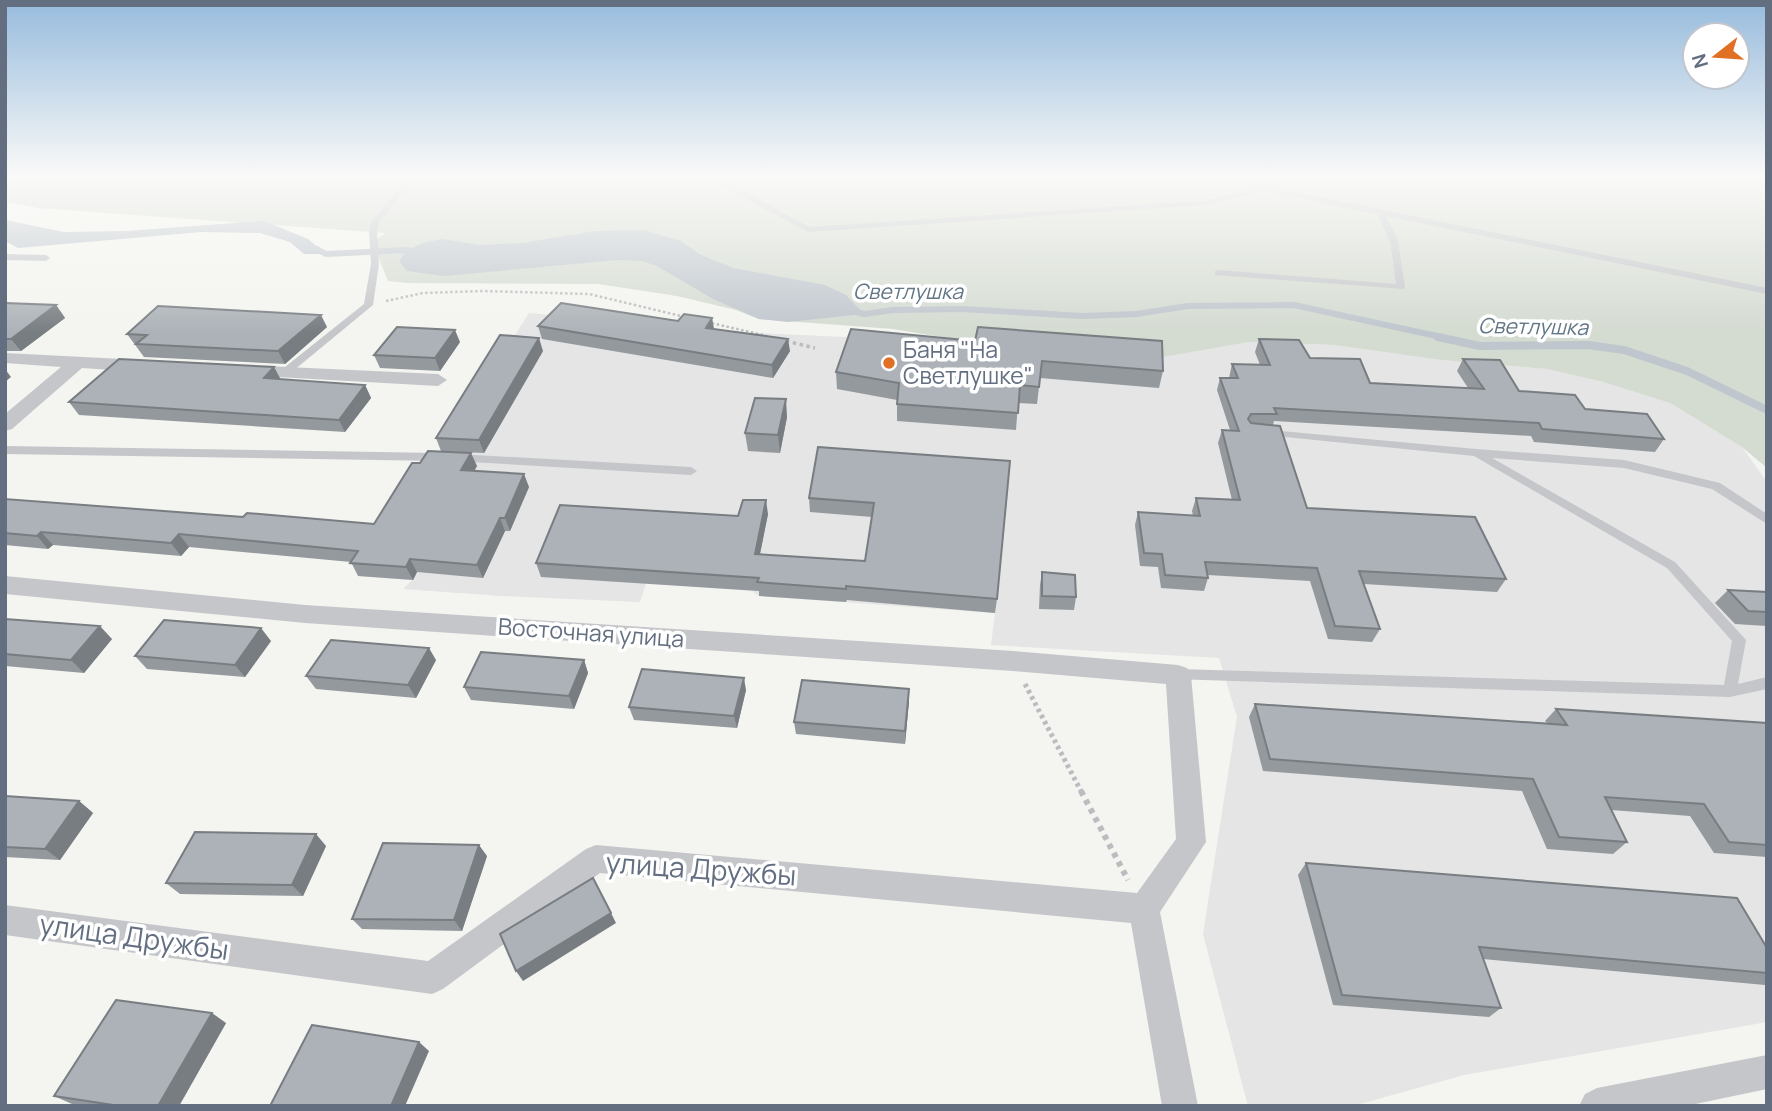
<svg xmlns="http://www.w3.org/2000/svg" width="1772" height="1111" font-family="Manrope,sans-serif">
<rect width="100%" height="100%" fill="#f4f4f0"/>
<polygon fill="#e4e5e4" points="529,313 714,331 977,343 1158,358 1249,342 1334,345 1441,360 1547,369 1603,382 1670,403 1742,447 1767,482 1767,1022 1464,1075 1353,1106 1248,1106 1203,934 1237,717 1219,658 991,645 995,613 759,596 752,591 646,583 640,602 502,596 403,589 412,580 358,576 418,476 446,444"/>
<polygon fill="#d4dbd1" points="5,178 1767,178 1767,468 1742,447 1670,403 1603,382 1547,369 1441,360 1334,345 1249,342 1158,358 977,343 893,329 759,319 736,310 677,296 598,284 407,283 388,281 376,251 376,239 386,233 38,208 5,202"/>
<g fill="#bfc6cd">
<polygon points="5,220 64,232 127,231 264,221 308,239 326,254 304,254 290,242 260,233 201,232 18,248 5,241"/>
<polygon points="644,230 681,241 699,254 733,268 825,285 846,295 864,314 788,322 759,319 713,299 657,266 642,261 618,260 444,276 407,271 399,261 407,250 423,243 441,239 481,245 523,243 595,231"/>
</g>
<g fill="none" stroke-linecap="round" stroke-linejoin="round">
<g stroke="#bfc6cd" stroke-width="6">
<polyline points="317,249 326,254 407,250 417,252"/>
<polyline points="852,311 864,314 893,310 962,309 1083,316 1136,314 1188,306 1294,305 1446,338"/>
</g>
<polyline stroke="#bfc6cd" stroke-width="8" points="1438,337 1480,346 1588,345 1624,350 1687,371 1767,410"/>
<g stroke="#bbbcbf" stroke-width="2.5" stroke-dasharray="2.5 2.5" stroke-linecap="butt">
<polyline points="386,301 423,293 483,291 589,294 685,317"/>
<polyline points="707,322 767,336"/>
</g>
<polyline stroke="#bbbcbf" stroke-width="3.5" stroke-dasharray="3.5 3.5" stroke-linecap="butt" points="786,341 815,348"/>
<polyline stroke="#bbbcbf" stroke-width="5" stroke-dasharray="3.5 3.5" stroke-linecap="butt" points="1025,684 1082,793"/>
<polyline stroke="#bbbcbf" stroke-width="6" stroke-dasharray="5 5" stroke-linecap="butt" points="1081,791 1128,880"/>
<g fill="#c4c6ca" fill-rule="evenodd">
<polygon points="407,178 415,178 380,221 377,230 379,264 373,305 288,375 280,375 280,371 364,304 371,264 369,230 372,221"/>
<path d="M 718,178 L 726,178 L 727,182 L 809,227 L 1203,201 L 1254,189 L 1213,180 L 1209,178 C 1235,178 1256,188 1281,183 L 1278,178 L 1286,178 L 1288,186 L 1276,188 L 1767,288 L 1767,294 L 1386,216 L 1398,241 L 1405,287 L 1404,289 L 1215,275 L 1215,271 L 1218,270 L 1396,284 L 1390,241 L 1377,214 L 1265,191 L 1203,205 L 808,232 L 720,185 Z"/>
<polygon points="5,254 46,255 50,258 46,261 5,260"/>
<polygon points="1269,430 1476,449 1624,460 1720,483 1767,514 1767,524 1712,489 1624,468 1492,458 1675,562 1746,640 1738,684 1767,677 1767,689 1730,697 1173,679 1171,675 1173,671 1178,669 1724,685 1732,641 1667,568 1474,456 1265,435 1264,433 1265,431"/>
<polygon points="5,446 439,453 445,457 439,461 5,454"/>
<polygon points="457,454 691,467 697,471 691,475 453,461 451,458"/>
</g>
<g fill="#c4c6ca" fill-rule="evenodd">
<polygon points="5,353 142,360 151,366 142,372 82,368 12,429 5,431 5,414 61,367 5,363"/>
<polygon points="246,365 438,374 447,380 438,386 239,375 237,371 239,367"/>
<polygon points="5,576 305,605 1013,651 1178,665 1187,668 1191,675 1206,842 1160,912 1198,1106 1162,1106 1131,923 600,873 443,989 432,994 5,935 5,905 428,961 586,849 596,845 1137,893 1176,839 1166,684 1013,671 305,623 5,594"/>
<polygon points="1767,1055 1767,1089 1686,1106 1579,1106 1585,1094 1597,1088"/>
</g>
</g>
<g fill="#94999e">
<polygon points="5,303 56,305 65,318 21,351 5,351"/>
<polygon points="712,318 714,329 790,351 773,378 542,339 538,326 678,321"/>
<polygon points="327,327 285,364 144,357 127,334"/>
<polygon points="851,329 1163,371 1159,388 1040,378 1037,404 1018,403 1016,430 897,421 897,400 837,389 836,372"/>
<polygon points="1259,339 1310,358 1370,383 1468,388 1457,371 1463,359 1519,391 1585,409 1664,439 1655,452 1534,442 1531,436 1274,421 1273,425 1307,508 1506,579 1497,592 1364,584 1380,629 1372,642 1328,639 1310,581 1208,575 1208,578 1204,591 1161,588 1158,567 1140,566 1135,525 1138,512 1193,516 1192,511 1196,498 1232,500 1218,443 1222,430 1230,430 1217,390 1220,378 1229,378 1232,364 1260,365 1255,352"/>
<polygon points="460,342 440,371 380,368 374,355"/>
<polygon points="543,351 484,453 441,451 436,438"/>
<polygon points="274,367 280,379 365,385 371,398 345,432 79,415 69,402"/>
<polygon points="787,417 780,453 748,451 745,433"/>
<polygon points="818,447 997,599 995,613 847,600 846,602 759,596 759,591 541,577 536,563 738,516 768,514 760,554 865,561 872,517 810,512 809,498"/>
<polygon points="477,466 474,471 529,487 510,531 505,531 483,578 417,572 413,580 358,576 351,562 189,547 181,556 53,545 48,549 5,545 5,499 243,517 374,524"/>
<polygon points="1042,572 1076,597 1074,610 1039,609 1040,585"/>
<polygon points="1728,590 1767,592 1767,626 1735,624 1715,603"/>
<polygon points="5,619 112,639 84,673 5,666"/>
<polygon points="271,641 245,677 147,669 135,656"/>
<polygon points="436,660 416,698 316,689 306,676"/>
<polygon points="584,660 588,673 574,709 471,700 464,687"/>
<polygon points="746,690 737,728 634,720 629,707"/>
<polygon points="909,701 905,744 796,734 794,722"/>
<polygon points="1255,704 1547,723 1545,721 1556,709 1767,723 1767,857 1714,853 1690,816 1611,810 1627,842 1613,854 1547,849 1522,791 1263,771 1249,717"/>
<polygon points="5,796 79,801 93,813 60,860 5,857"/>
<polygon points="326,846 303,896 180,894 166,883"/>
<polygon points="487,856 462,931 362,929 352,919"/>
<polygon points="1306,863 1767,948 1767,984 1765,985 1483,959 1501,1008 1489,1017 1333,1005 1298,875"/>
<polygon points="226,1023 179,1106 81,1106 72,1104 54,1096"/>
</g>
<g fill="#787d81">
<polygon points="56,305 65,318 21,351 11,339"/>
<polygon points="321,315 327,327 285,364 278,351"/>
<polygon points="712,318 714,331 706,328"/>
<polygon points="455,330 460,342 440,371 435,358"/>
<polygon points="539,338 543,351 484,453 479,440"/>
<polygon points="788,339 790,351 773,378 772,365"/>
<polygon points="274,367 281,380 264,378"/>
<polygon points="5,369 11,377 5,382"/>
<polygon points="365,385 371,398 345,432 339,420"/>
<polygon points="786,399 787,417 780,453 778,435"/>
<polygon points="471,453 477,466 467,483 461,470"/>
<polygon points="524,474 529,487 510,531 505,518"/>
<polygon points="766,500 768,514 757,568 755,554"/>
<polygon points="500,518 505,531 483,578 477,565"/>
<polygon points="41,532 53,545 48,549 37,536"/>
<polygon points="179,534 189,547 181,556 171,543"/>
<polygon points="410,559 417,572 413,580 406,567"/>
<polygon points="100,626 112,639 84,673 71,660"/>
<polygon points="261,628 271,641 245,677 235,665"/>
<polygon points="429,648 436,660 416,698 408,685"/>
<polygon points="584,660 588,673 574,709 569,696"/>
<polygon points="744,678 746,690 737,728 734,716"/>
<polygon points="909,689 909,701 905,744 905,731"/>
<polygon points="79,801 93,813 60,860 45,849"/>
<polygon points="316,834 326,846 303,896 292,885"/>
<polygon points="479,845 487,856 462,931 454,920"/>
<polygon points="611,913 616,923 523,981 516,971"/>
<polygon points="212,1013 226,1023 179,1106 158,1106"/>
<polygon points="419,1042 429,1051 405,1106 391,1106"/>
</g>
<g fill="#acb2b8" stroke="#787d81" stroke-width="2">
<polygon points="5,303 56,305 11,339 5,339"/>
<polygon points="561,303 678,321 684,314 712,318 706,328 788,339 772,365 538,326"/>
<polygon points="158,306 321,315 278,351 136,344 147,335 127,334"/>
<polygon points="397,327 455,330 435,358 374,355"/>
<polygon points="978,327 1162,341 1163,371 1042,361 1039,387 1020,385 1018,413 897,404 899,383 836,372 851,329 975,341"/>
<polygon points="500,335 539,338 479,440 436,438"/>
<polygon points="1259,339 1299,340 1310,358 1360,359 1370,383 1484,389 1463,359 1500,360 1519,391 1575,395 1585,409 1647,414 1664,439 1542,429 1539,423 1274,408 1277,414 1251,414 1248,419 1251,423 1280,426 1307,508 1475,517 1506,579 1359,571 1380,629 1335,626 1317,568 1205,562 1208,578 1165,575 1162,554 1144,553 1138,512 1200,516 1196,498 1240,500 1222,430 1239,431 1220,378 1238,378 1232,364 1270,365"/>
<polygon points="119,359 274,367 264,378 365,385 339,420 69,402"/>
<polygon points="755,398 786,399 778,435 745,433"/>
<polygon points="818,447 1010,461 997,599 846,586 846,589 757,582 759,578 536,563 560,505 738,516 743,500 766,500 755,554 865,561 874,503 809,498"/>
<polygon points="428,451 471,453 461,470 524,474 505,518 500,518 477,565 410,559 406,567 350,563 358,551 179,534 171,543 41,532 37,536 5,533 5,499 243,517 247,513 374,524 412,463 420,463"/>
<polygon points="1042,572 1075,575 1076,597 1042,596"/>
<polygon points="1728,590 1767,592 1767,612 1748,611"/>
<polygon points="5,619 100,626 71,660 5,654"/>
<polygon points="164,620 261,628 235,665 135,656"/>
<polygon points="331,640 429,648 408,685 306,676"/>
<polygon points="481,652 584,660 569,696 464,687"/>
<polygon points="642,669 744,678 734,716 629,707"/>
<polygon points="802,680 909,689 905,731 794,722"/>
<polygon points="1255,704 1567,725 1556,709 1767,723 1767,845 1729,842 1704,804 1605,797 1627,842 1559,837 1533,779 1270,759"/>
<polygon points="5,796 79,801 45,849 5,847"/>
<polygon points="195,832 316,834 292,885 166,883"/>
<polygon points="383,843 479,845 454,920 352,919"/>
<polygon points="1306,863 1737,898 1767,948 1767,973 1479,947 1501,1008 1342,995"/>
<polygon points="593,878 611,913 516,971 500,934"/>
<polygon points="116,1000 212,1013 158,1106 120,1106 54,1096"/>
<polygon points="312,1025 419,1042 391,1106 270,1106"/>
</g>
<linearGradient id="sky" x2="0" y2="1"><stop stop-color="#97bbdd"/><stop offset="0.53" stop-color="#fafaf8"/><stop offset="1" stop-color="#fafaf8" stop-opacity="0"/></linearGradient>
<rect width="1772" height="333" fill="url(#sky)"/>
<circle fill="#e17024" stroke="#fff" stroke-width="2.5" cx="889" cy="363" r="7"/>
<g text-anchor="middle" stroke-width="7" stroke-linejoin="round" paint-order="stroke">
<g font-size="21" font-style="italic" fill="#637685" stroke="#fff">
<text x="908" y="299">Светлушка</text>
<text transform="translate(1533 327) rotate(1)" y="7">Светлушка</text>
</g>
<g font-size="23" fill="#636f81" stroke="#fff" text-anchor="start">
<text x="903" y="358">Баня "На<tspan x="903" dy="26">Светлушке"</tspan></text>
</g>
<g font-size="23" fill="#636f81" stroke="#fff">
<text transform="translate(591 633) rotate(4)" y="8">Восточная улица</text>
</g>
<g font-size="28" fill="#636f81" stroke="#fff">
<text transform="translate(701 869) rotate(4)" y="10">улица Дружбы</text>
<text transform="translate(134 937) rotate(8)" y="10">улица Дружбы</text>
</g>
</g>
<rect width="1772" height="1111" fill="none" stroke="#636f81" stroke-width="14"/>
<g transform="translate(1716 56) rotate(253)"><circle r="33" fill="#ffffff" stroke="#c1c5cd" stroke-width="2"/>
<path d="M0-5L12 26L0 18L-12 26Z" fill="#e17024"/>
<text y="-10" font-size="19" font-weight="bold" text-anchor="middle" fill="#636f81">N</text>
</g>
</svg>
